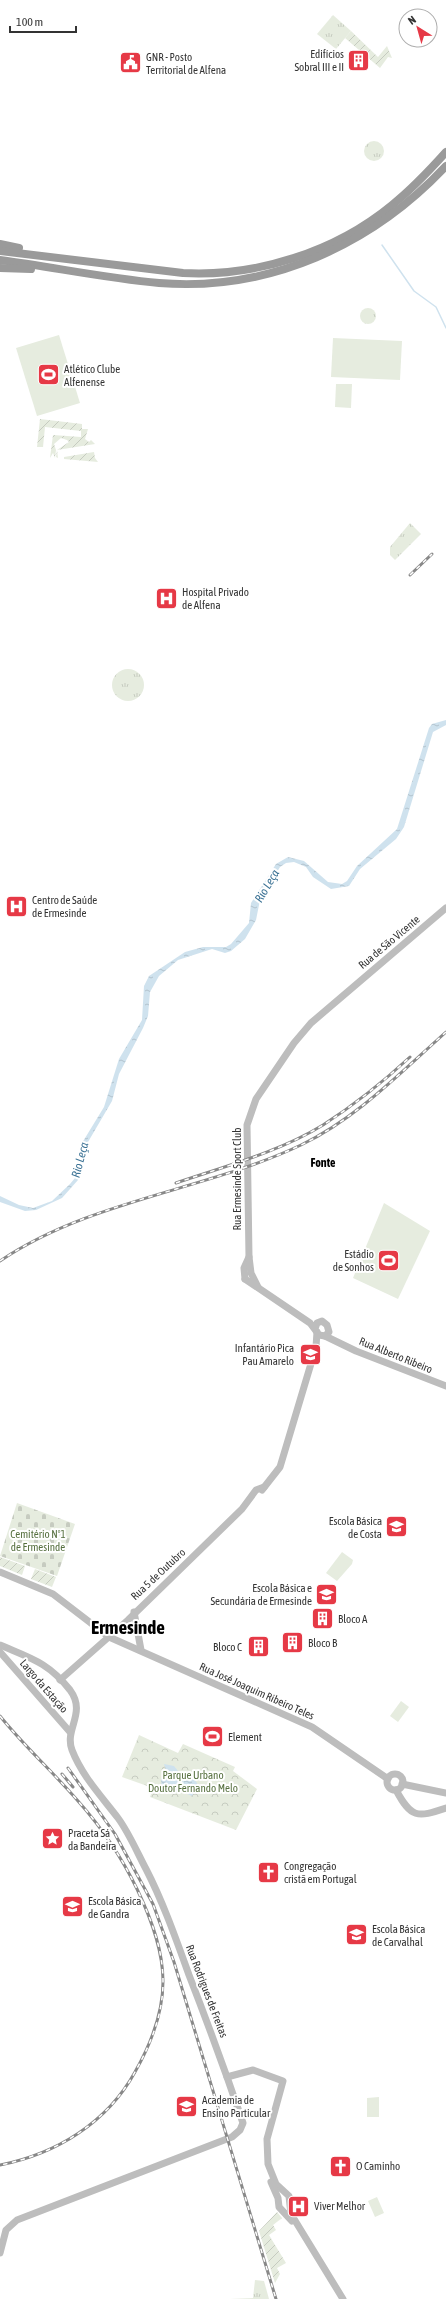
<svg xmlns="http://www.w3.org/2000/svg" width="446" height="2299" font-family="'Asap Condensed',sans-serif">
<defs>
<pattern id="grass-tufts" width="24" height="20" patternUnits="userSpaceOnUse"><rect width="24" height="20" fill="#e6ecdf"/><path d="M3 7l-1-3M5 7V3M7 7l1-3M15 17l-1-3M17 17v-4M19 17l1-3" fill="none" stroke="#c6cbc0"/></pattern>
<pattern id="forest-crowns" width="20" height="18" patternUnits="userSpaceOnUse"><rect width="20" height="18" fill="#e6ecdf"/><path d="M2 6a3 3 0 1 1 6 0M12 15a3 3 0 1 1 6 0" fill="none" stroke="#c6cbc0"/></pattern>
<pattern id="cemetery-stones" width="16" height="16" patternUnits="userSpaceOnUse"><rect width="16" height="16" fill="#e6ecdf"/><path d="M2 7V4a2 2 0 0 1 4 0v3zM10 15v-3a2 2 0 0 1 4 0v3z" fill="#c6cbc0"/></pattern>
<pattern id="garden-furrows" width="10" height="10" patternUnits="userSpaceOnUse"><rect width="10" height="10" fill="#e6ecdf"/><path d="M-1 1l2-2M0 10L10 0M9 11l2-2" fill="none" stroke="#c6cbc0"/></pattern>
<pattern id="water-ripples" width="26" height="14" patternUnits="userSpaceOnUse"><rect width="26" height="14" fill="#cfe2ee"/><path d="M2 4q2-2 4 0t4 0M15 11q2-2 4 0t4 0" fill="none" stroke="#b2c2cd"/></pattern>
</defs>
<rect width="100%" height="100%" fill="#fff"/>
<g fill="url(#grass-tufts)">
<polygon points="333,15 351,31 336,49 317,34"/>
<circle cx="374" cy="151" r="10"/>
<circle cx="368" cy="316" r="8"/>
<polygon points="410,523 421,534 395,560 390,555 390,547"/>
<circle cx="128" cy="685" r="16"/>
<polygon points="255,2280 264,2281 269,2299 230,2299 253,2298"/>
</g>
<polygon fill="url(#forest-crowns)" points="139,1735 178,1753 183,1744 235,1767 233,1771 257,1789 236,1830 150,1797 153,1788 122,1777"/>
<polygon fill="url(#cemetery-stones)" points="17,1503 75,1524 57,1576 0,1556"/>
<g fill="url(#garden-furrows)">
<polygon points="351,31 378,57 387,46 392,58 388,57 380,68 345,38"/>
<polygon points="40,419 82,424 82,429 88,429 85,439 89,442 91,440 95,444 57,450 58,458 56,457 57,450 69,442 67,440 61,438 54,444 56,450 55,458 53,453 50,458 53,435 81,437 81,431 45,427 43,447 37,447"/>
<polygon points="94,452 95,458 98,462 64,459 64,457"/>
<polygon points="0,1557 25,1566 22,1575 0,1566"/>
<polygon points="35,1569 56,1577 52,1587 31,1579"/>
<polygon points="277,2212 282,2218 273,2225 276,2230 269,2235 286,2263 277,2268 280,2274 275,2283 259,2231"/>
</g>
<g fill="#e6ecdf">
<polygon points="59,335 80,403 37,416 16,348"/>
<polygon points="333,338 402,341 400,380 331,377"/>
<polygon points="336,384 352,384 351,408 335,407"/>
<polygon points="384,1203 430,1231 398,1299 353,1278"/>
<polygon points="342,1552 353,1560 352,1564 337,1581 326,1573"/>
<polygon points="401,1701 409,1707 398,1722 390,1716"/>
<polygon points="379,2097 379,2117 367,2117 367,2098"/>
<polygon points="377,2197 384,2213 375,2217 368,2201"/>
</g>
<g fill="url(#water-ripples)">
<polygon points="446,720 446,725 433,732 404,827 396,839 360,869 349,886 331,889 313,877 306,867 294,862 286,863 280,867 260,900 256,920 245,939 231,951 225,953 212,949 178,960 159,976 150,992 148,1016 143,1028 119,1074 112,1101 88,1142 78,1180 62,1198 36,1210 25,1211 0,1202 0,1196 19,1205 33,1208 52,1201 70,1184 75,1178 82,1143 104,1107 119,1059 142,1020 144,986 149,976 185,952 203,947 226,947 231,944 249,923 251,903 276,864 288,857 304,861 328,882 342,884 347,881 357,866 397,829 429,728 432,724"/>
<path d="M 164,1764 L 174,1766 L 183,1777 C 190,1778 195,1778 198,1785 L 192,1796 L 181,1791 L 168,1793 L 162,1790 L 161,1779 L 167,1773 Z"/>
</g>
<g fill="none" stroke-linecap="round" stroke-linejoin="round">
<polyline stroke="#cfe2ee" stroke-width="1.5" points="382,245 414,291 436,307 446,328"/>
<g stroke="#bdbdbd" stroke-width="7">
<polyline points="245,1279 310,1323 319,1335 325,1336 329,1332 327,1325 322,1321 317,1323 315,1329"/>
<polyline points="245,1279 244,1268 249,1257"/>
<polyline points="258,1287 251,1273 249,1257 247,1125 256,1099 294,1043 311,1023 446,908"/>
<polyline points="325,1336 356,1351 446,1386"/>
<polyline points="262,1490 280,1467 316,1347 317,1332"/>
<polyline points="0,1572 53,1594 109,1637 312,1727 388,1779"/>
<polyline points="134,1612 141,1650"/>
<path d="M 0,1645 C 30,1658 48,1662 70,1690 C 87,1713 64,1729 72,1750 C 82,1776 102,1797 118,1818 C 129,1833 137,1852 146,1869 C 163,1902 176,1939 189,1975 C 208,2024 226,2073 243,2123 L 240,2130 L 232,2137 L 17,2220 L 6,2230 L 0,2253"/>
<polyline points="0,1652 70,1732"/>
<polyline points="60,1680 128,1620 242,1509 256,1490 264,1487"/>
<circle cx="395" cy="1782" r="8"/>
<polyline points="402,1784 446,1793"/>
<path d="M 396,1790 C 411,1818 417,1818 446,1808"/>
<polyline points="227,2077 253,2070 283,2081 267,2139 268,2164 276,2184 289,2196 291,2214 343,2299"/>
<polyline points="271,2182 278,2198 279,2207 292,2221"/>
</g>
<g stroke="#9a9a9a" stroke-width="8">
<polyline points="0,244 19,248"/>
<path d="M 0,251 L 183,273 C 256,277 335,252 392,205 C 412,189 429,171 446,152"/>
<path d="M 0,260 C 53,267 105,278 159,283 C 269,292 372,245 446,166"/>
<polyline points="0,268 31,269"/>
</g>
<defs>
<g id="rail">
<polyline points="410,575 432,554"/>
<path d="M 176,1183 C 226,1166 279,1152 323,1125 C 354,1105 383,1082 410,1057"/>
<path d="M 0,1261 C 90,1200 204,1191 301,1145 C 357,1118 400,1073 446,1032"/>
<path d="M 0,1716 C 24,1746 53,1772 78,1801 C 102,1828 121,1856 137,1889 C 170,1958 174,2003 135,2072 C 107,2123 56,2154 0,2165"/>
<polyline points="68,1768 115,1834 153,1904 174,1962 276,2299"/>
<polyline points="62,1774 73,1787"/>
</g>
</defs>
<use href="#rail" stroke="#888" stroke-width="3"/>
<use href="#rail" stroke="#fff" stroke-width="1.5" stroke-dasharray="4.5" stroke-linecap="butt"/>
</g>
<defs>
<symbol id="building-square" viewBox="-11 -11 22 22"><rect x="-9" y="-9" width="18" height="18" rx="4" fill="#e63946" stroke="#fff"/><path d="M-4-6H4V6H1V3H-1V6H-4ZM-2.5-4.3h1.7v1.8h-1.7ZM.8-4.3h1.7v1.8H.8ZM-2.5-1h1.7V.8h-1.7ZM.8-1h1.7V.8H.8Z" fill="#fff"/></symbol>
<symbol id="civic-square" viewBox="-11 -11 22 22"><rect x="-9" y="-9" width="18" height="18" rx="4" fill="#e63946" stroke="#fff"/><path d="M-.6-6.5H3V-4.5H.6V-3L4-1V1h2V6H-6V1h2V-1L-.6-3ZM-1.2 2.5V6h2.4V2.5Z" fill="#fff"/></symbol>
<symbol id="stadium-square" viewBox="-11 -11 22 22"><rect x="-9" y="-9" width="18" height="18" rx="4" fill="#e63946" stroke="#fff"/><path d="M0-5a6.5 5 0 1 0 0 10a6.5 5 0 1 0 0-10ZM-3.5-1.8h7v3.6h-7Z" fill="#fff"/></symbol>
<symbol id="hospital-square" viewBox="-11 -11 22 22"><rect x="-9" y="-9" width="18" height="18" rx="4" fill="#e63946" stroke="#fff"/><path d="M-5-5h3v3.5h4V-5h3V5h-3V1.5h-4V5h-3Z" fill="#fff"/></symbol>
<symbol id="school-square" viewBox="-11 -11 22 22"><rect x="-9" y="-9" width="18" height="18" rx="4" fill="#e63946" stroke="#fff"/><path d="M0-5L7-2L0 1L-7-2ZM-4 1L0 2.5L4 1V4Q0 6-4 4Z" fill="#fff"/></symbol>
<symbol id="sight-square" viewBox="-11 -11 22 22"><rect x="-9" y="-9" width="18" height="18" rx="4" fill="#e63946" stroke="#fff"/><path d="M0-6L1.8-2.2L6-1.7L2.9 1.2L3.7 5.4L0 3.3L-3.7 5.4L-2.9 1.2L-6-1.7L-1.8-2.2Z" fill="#fff"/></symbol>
<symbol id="church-square" viewBox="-11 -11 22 22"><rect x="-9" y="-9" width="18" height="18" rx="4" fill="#e63946" stroke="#fff"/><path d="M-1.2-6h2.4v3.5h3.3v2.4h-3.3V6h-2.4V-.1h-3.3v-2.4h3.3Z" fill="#fff"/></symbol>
</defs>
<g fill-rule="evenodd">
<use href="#building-square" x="346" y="48" width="25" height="25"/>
<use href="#civic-square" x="118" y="50" width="25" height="25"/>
<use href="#stadium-square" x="36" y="362" width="25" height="25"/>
<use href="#hospital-square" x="154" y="586" width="25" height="25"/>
<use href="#hospital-square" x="4" y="894" width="25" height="25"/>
<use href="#stadium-square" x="376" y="1248" width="25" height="25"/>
<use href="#school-square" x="298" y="1342" width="25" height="25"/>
<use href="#school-square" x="384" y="1514" width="25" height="25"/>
<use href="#school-square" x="314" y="1582" width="25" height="25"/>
<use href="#building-square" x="310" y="1606" width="25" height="25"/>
<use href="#building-square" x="280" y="1630" width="25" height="25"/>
<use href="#building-square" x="246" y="1634" width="25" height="25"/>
<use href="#stadium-square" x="200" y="1724" width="25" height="25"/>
<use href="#sight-square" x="40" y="1826" width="25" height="25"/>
<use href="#church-square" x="256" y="1860" width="25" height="25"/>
<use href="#school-square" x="60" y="1894" width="25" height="25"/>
<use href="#school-square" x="344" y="1922" width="25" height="25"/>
<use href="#school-square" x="174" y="2094" width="25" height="25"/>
<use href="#church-square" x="328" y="2154" width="25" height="25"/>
<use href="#hospital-square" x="286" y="2194" width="25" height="25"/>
</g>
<g text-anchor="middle" stroke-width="4" stroke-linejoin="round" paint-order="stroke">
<g font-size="11" fill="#333" stroke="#fff" text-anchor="start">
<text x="344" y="58" text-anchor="end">Edifícios<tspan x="344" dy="13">Sobral III e II</tspan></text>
<text x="146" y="61">GNR - Posto<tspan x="146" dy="13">Territorial de Alfena</tspan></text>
<text x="64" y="373">Atlético Clube<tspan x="64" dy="13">Alfenense</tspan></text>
<text x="182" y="596">Hospital Privado<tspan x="182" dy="13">de Alfena</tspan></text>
<text x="32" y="904">Centro de Saúde<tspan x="32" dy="13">de Ermesinde</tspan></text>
<text x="374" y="1258" text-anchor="end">Estádio<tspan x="374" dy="13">de Sonhos</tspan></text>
<text x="294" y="1352" text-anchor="end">Infantário Pica<tspan x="294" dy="13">Pau Amarelo</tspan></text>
<text x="382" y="1525" text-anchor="end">Escola Básica<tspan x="382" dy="13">de Costa</tspan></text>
<text x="312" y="1592" text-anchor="end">Escola Básica e<tspan x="312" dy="13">Secundária de Ermesinde</tspan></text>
<text x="338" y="1623">Bloco A</text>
<text x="308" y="1647">Bloco B</text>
<text x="242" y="1651" text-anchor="end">Bloco C</text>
<text x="228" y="1741">Element</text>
<text x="68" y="1837">Praceta Sá<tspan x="68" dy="13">da Bandeira</tspan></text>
<text x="284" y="1870">Congregação<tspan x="284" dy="13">cristã em Portugal</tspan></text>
<text x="88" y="1905">Escola Básica<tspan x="88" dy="13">de Gandra</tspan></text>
<text x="372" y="1933">Escola Básica<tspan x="372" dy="13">de Carvalhal</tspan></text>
<text x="202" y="2104">Academia de<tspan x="202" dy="13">Ensino Particular</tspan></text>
<text x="356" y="2170">O Caminho</text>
<text x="314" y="2210">Viver Melhor</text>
</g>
<g font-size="11" fill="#333" stroke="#fff">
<text transform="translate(389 942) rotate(-40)" y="4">Rua de São Vicente</text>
<text transform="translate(237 1179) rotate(-90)" y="4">Rua Ermesinde Sport Club</text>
<text transform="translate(396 1355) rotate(22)" y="4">Rua Alberto Ribeiro</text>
<text transform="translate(158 1574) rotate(-43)" y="4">Rua 5 de Outubro</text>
<text transform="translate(44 1686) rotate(49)" y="4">Largo da Estação</text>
<text transform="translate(257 1691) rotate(24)" y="4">Rua José Joaquim Ribeiro Teles</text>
<text transform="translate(207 1991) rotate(69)" y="4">Rua Rodrigues de Freitas</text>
</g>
<g font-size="11" fill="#56703f" stroke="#fff">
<text x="38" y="1538">Cemitério Nº1<tspan x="38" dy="13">de Ermesinde</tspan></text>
<text x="193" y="1779">Parque Urbano<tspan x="193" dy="13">Doutor Fernando Melo</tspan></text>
</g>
<g font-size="12" font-style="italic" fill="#3f7597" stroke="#fff">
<text transform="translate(267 886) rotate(-59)" y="4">Rio Leça</text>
<text transform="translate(80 1160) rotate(-75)" y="4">Rio Leça</text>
</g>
<g font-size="12" font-weight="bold" fill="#000" stroke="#fff">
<text x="323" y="1167">Fonte</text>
</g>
<g font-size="19" font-weight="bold" fill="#000" stroke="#fff">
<text x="128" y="1634">Ermesinde</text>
</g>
</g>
<g transform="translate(418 28) rotate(323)"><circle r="19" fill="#ffffff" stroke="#adadad"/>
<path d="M0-3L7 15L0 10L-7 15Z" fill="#e63946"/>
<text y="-6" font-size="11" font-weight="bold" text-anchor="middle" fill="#333333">N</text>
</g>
<path d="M10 26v6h66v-6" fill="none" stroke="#333333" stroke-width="2"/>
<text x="16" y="26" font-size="12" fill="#333333" stroke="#ffffff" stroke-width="3" paint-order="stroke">100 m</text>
</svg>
